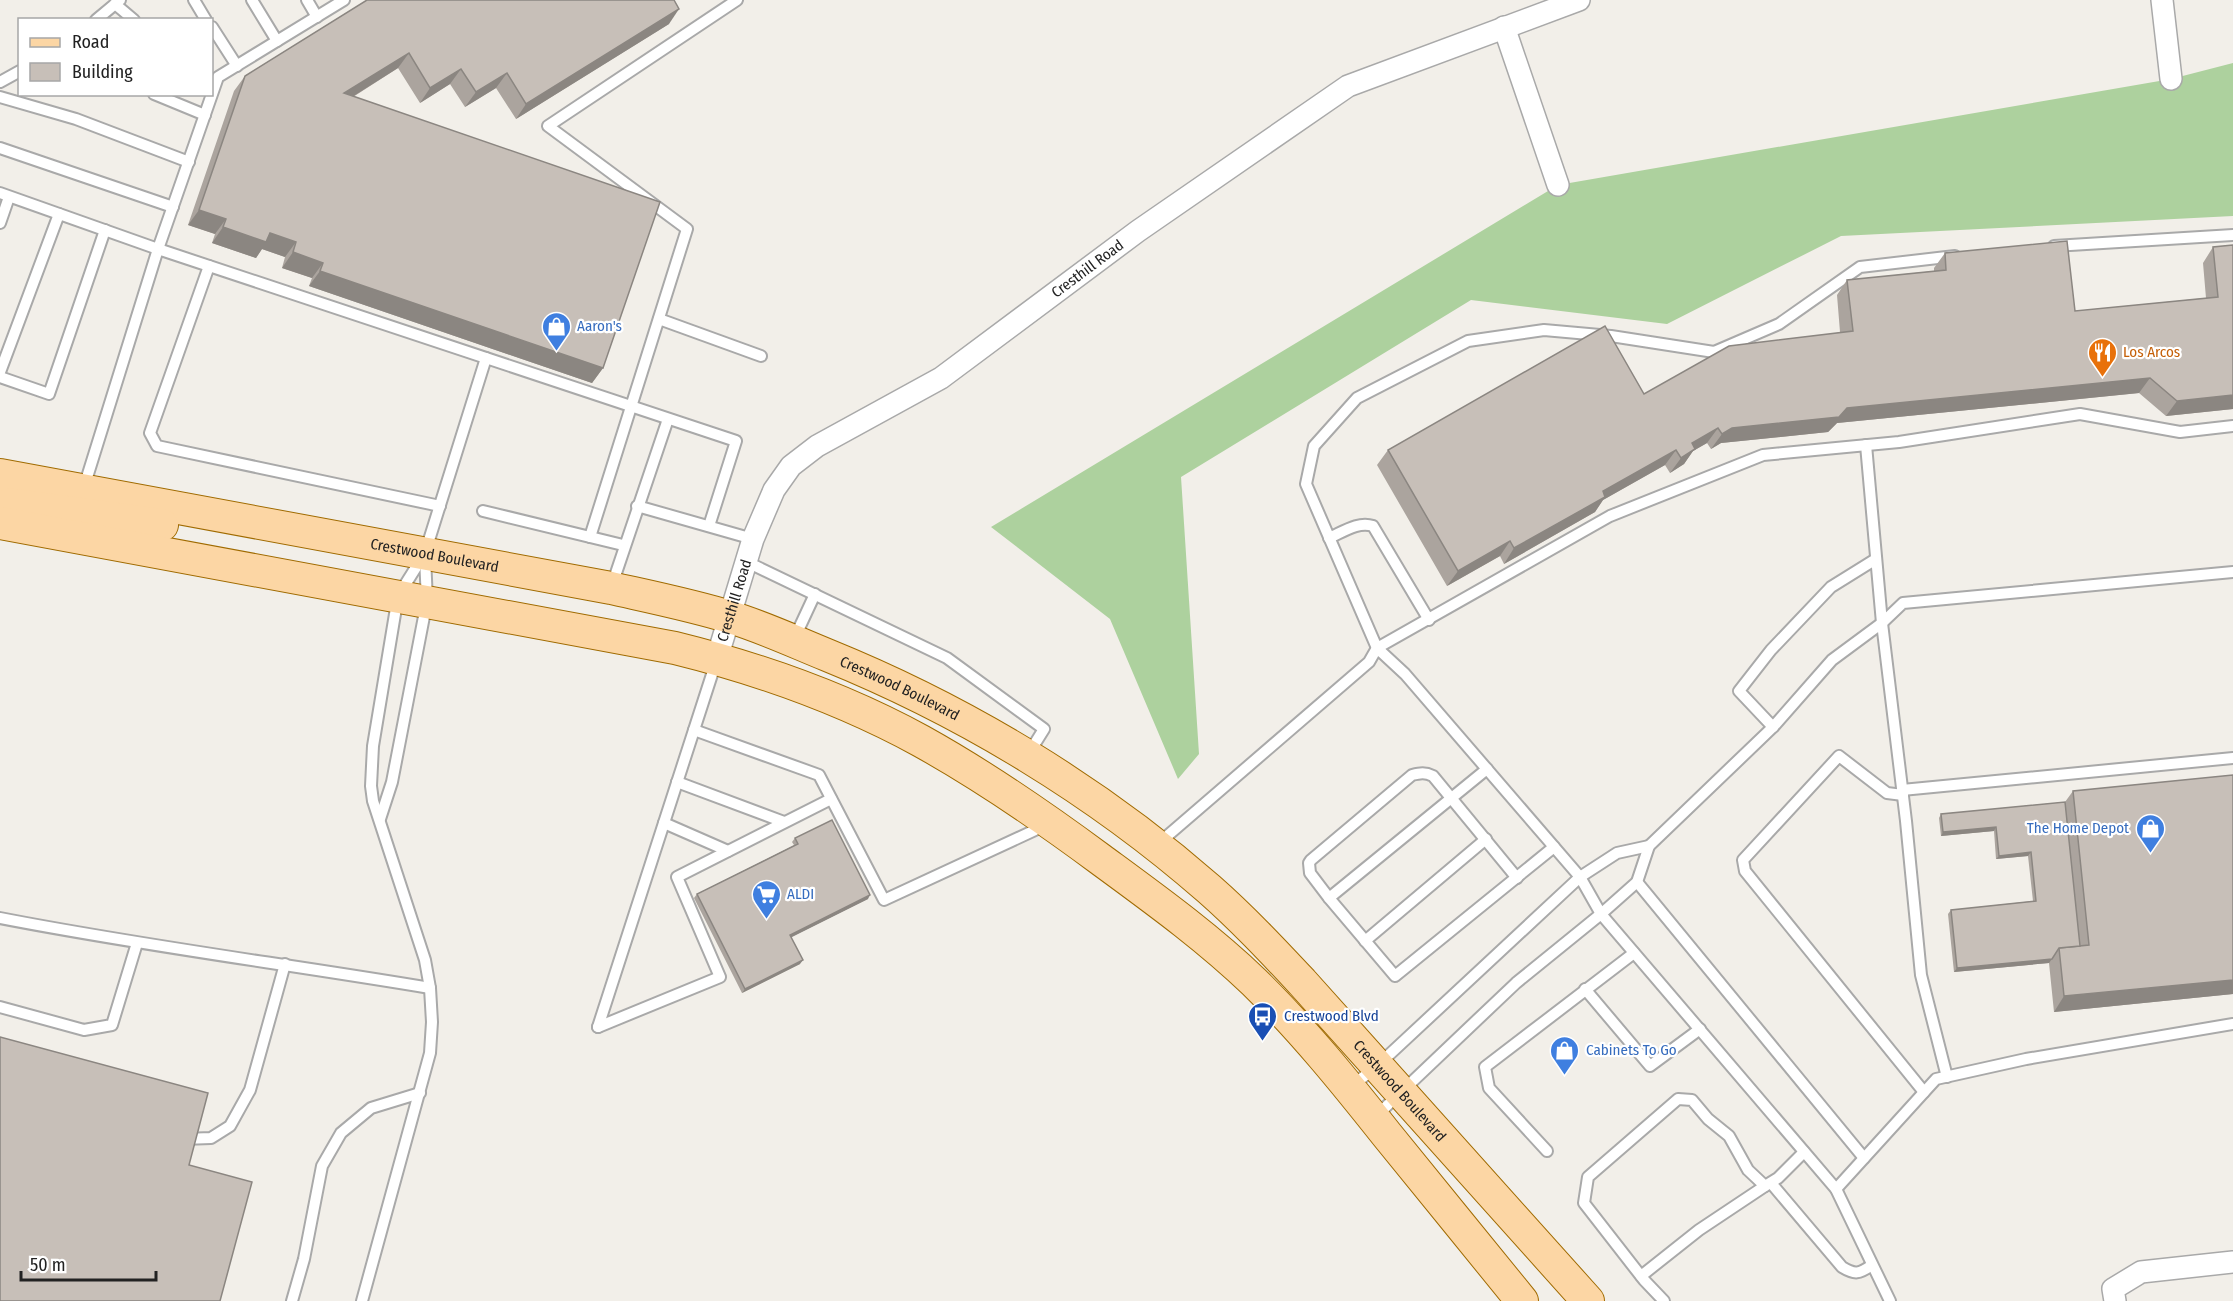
<svg xmlns="http://www.w3.org/2000/svg" width="2233" height="1301" font-family="'Fira Sans Condensed',sans-serif">
<rect width="100%" height="100%" fill="#f2efe9"/>
<polygon fill="#add19e" points="2233,63 2233,216 1841,236 1667,324 1471,300 1181,477 1199,754 1178,779 1110,619 991,527 1558,185 2171,79"/>
<g fill="none" stroke-linecap="round" stroke-linejoin="round">
<defs>
<g id="lane">
<polyline points="194,0 206,20"/>
<polyline points="252,0 277,41"/>
<polyline points="307,0 317,17"/>
<polyline points="115,4 134,20"/>
<polyline points="96,20 120,0"/>
<polyline points="212,27 237,66"/>
<polyline points="0,82 20,71"/>
<polyline points="154,94 205,115"/>
<polyline points="0,97 76,119 189,162"/>
<polyline points="0,148 173,207"/>
<polyline points="0,193 158,249 218,77 344,0"/>
<polyline points="0,223 9,197"/>
<polyline points="2054,246 2233,235"/>
<polyline points="1955,256 1860,267 1779,324 1714,352 1611,336 1544,330 1468,341 1357,398 1314,446 1306,484 1377,648 1610,516 1763,455 1899,442 2080,414 2180,432 2233,426"/>
<polyline points="209,266 150,433 157,446 440,506"/>
<polyline points="659,319 761,356"/>
<polyline points="0,372 59,214"/>
<polyline points="0,377 49,394 105,230"/>
<polyline points="1866,445 1882,623 1906,821 1921,975 1947,1077"/>
<polyline points="84,487 158,249 736,441 709,526"/>
<polyline points="637,506 753,539"/>
<polyline points="483,511 623,545"/>
<polyline points="590,537 687,229 548,126 737,0"/>
<path d="M 1329,538 C 1343,532 1358,521 1373,526 L 1429,620"/>
<polyline points="747,562 947,658 1044,729 1029,753"/>
<polyline points="612,585 668,419"/>
<polyline points="795,637 815,594"/>
<polyline points="1773,727 1739,691 1771,650 1831,587 1876,559"/>
<polyline points="694,730 819,775 884,900 1046,825"/>
<polyline points="1487,769 1329,898 1395,976 1554,847"/>
<polyline points="677,782 784,822"/>
<polyline points="1902,790 2233,758"/>
<polyline points="1903,795 1887,793 1839,756 1743,860 1745,871 1924,1092"/>
<polyline points="380,819 392,782 427,601 425,557"/>
<polyline points="664,823 728,851"/>
<polyline points="1159,843 1369,662 1377,648 1405,674 1580,877 1601,914 1836,1189 1890,1301"/>
<polyline points="1637,882 1864,1158"/>
<path d="M 1329,898 L 1310,873 L 1309,863 L 1311,860 L 1412,775 C 1420,773 1425,772 1433,776 L 1517,878"/>
<path d="M 0,918 C 143,946 287,964 430,988"/>
<polyline points="1365,941 1486,839"/>
<polyline points="1585,989 1650,1066 1700,1029"/>
<polyline points="0,1007 84,1030 112,1025 137,943"/>
<polyline points="598,1027 720,977 677,877 831,799"/>
<polyline points="598,1027 716,662"/>
<polyline points="1352,1086 1377,1066 1580,877 1617,853 1649,846"/>
<polyline points="1376,1116 1516,983 1601,914 1637,882 1649,846 1773,727 1832,660 1882,623 1903,603 2233,572"/>
<polyline points="183,1139 211,1138 230,1126 250,1090 285,964"/>
<polyline points="1547,1151 1489,1088 1485,1067 1634,953"/>
<path d="M 1771,1183 L 1842,1267 C 1855,1275 1859,1274 1872,1265"/>
<polyline points="1836,1189 1936,1079 2026,1059 2233,1024"/>
<polyline points="1641,1276 1699,1230 1765,1186"/>
<polyline points="292,1301 304,1259 322,1166 341,1133 371,1108 420,1093"/>
<polyline points="362,1301 430,1053 432,1022 430,988 425,960 373,801 371,786 373,746 398,596 425,553 486,358"/>
<polyline points="1664,1301 1644,1280 1584,1203 1588,1177 1678,1099 1692,1100 1708,1119 1729,1136 1748,1170 1765,1186 1778,1178 1804,1152"/>
</g>
<g id="street">
<polyline points="2162,0 2171,79"/>
<polyline points="1504,27 1558,185"/>
<path id="s1" d="M 717,658 L 753,539 L 774,490 L 791,466 L 817,446 L 941,378 L 1138,231 L 1348,86 L 1579,0"/>
<polyline points="2115,1301 2113,1289 2141,1272 2233,1262"/>
</g>
<g id="primary">
<path id="s2" d="M 0,475 L 611,588 C 651,597 691,605 730,617 C 763,627 795,642 827,655 C 965,711 1097,791 1209,889 C 1242,918 1272,950 1302,982 L 1588,1301"/>
<polyline points="9,504 162,525"/>
<path d="M 0,523 L 675,648 C 760,669 844,699 921,741 C 984,776 1042,816 1100,859 C 1153,898 1206,936 1254,982 C 1302,1029 1345,1082 1387,1135 C 1432,1190 1477,1246 1522,1301"/>
</g>
</defs>
<use href="#lane" stroke="#a9a9a9" stroke-width="14"/>
<use href="#street" stroke="#a9a9a9" stroke-width="24"/>
<use href="#primary" stroke="#a06b00" stroke-width="34"/>
<use href="#lane" stroke="#fff" stroke-width="10"/>
<use href="#street" stroke="#fff" stroke-width="21"/>
<use href="#primary" stroke="#fcd6a4" stroke-width="32"/>
</g>
<g fill="#aba49e">
<polygon points="367,0 669,24 516,119 496,88 465,107 450,84 420,103 398,68 353,97 603,368 592,383 309,286 312,278 282,268 285,257 262,249 256,258 212,243 215,234 188,225 234,91 245,76"/>
<polygon points="2233,245 2233,409 2166,416 2139,393 1837,423 1828,432 1721,443 1711,449 1707,443 1693,451 1684,464 1670,473 1665,465 1603,500 1595,512 1504,564 1500,556 1447,586 1377,465 1388,450 1644,394 1840,332 1837,295 1847,280 1934,271 1934,268 1945,253 2075,311 2206,298 2203,263 2213,247"/>
<polygon points="2233,775 2233,994 2054,1012 2049,963 1954,972 1948,914 1951,910 2033,901 2028,856 1996,859 1994,831 1941,836 1939,818 1941,814 2065,802 2073,791"/>
<polygon points="795,838 868,899 791,937 800,964 742,993 694,898 697,894 794,845 792,842"/>
</g>
<g fill="#8b8681">
<polygon points="679,9 669,24 516,119 526,104"/>
<polygon points="409,53 398,68 333,109 344,93"/>
<polygon points="461,69 450,84 420,103 430,88"/>
<polygon points="507,73 496,88 465,107 476,92"/>
<polygon points="199,210 226,219 215,234 188,225"/>
<polygon points="223,227 270,233 296,242 285,257 262,249 256,258 212,243"/>
<polygon points="293,252 323,263 312,278 282,268"/>
<polygon points="320,271 603,368 592,383 309,286"/>
<polygon points="2150,378 2139,393 1837,423 1828,432 1721,443 1711,449 1722,434 1732,428 1847,408"/>
<polygon points="2233,395 2233,409 2166,416 2177,401"/>
<polygon points="1718,428 1707,443 1693,451 1684,464 1670,473 1692,443"/>
<polygon points="1676,450 1665,465 1603,500 1595,512 1504,564 1514,548 1603,491"/>
<polygon points="1510,541 1500,556 1447,586 1458,571"/>
<polygon points="1996,827 1994,831 1941,836 1943,832"/>
<polygon points="2031,852 2028,856 1996,859 1999,856"/>
<polygon points="870,895 868,899 788,939 790,935"/>
<polygon points="2052,959 2049,963 1954,972 1957,968"/>
<polygon points="803,960 800,964 742,993 745,989"/>
<polygon points="2233,980 2233,994 2054,1012 2064,996"/>
</g>
<g fill="#c7bfb8" stroke="#8b8681" stroke-width="1.5">
<polygon points="367,0 674,0 679,9 526,104 507,73 476,92 461,69 430,88 409,53 344,93 660,202 603,368 320,271 323,263 293,252 296,242 270,233 266,242 223,227 226,219 199,210 245,76"/>
<polygon points="2067,241 2075,311 2218,297 2213,247 2233,245 2233,395 2177,401 2150,378 1847,408 1839,417 1732,428 1722,434 1718,428 1692,443 1695,449 1681,458 1676,450 1603,491 1605,497 1514,548 1510,541 1458,571 1388,450 1605,326 1644,394 1729,346 1853,331 1847,280 1946,270 1945,253"/>
<polygon points="2233,775 2233,980 2064,996 2059,948 2089,945 2073,791"/>
<polygon points="2065,802 2080,946 2059,948 2052,959 1957,968 1951,910 2036,901 2031,852 1999,856 1996,827 1943,832 1941,814"/>
<polygon points="832,820 870,895 790,935 803,960 745,989 697,894 798,844 795,838"/>
<polygon points="0,1037 208,1093 189,1165 252,1182 220,1301 0,1301"/>
</g>
<defs>
<symbol id="shop-pin" viewBox="-11 -11 22 30"><path d="M0 17L-7.5 6A9.5 9.5 0 1 1 7.5 6Z" fill="#3f7fe0" stroke="#fff"/><path d="M-5-2.5h2.3a2.7 3.5 0 0 1 5.4 0H5L5.5 6h-11ZM-1.5-2.5h3a1.5 2.3 0 0 0-3 0Z" fill="#fff"/></symbol>
<symbol id="restaurant-pin" viewBox="-11 -11 22 30"><path d="M0 17L-7.5 6A9.5 9.5 0 1 1 7.5 6Z" fill="#e8710a" stroke="#fff"/><path d="M-5-6h1v4h1v-4h1v4h1v-4h1v5L-1.5 .5V6h-2V.5L-5-1ZM5-6V6H3V1.5H1.5Q1.5-4 5-6Z" fill="#fff"/></symbol>
<symbol id="supermarket-pin" viewBox="-11 -11 22 30"><path d="M0 17L-7.5 6A9.5 9.5 0 1 1 7.5 6Z" fill="#3f7fe0" stroke="#fff"/><path d="M-6-5.5h2.5l.6 2H6L4.5 2H-2.5L-4.4-4H-6ZM-1.5 3.2a1.3 1.3 0 1 0 .1 0ZM3 3.2a1.3 1.3 0 1 0 .1 0Z" fill="#fff"/></symbol>
<symbol id="bus-pin" viewBox="-11 -11 22 30"><path d="M0 17L-7.5 6A9.5 9.5 0 1 1 7.5 6Z" fill="#1a4fb4" stroke="#fff"/><path d="M-5-6H5V4H4V6H2V4H-2V6H-4V4H-5ZM-3.5-4V0h7V-4ZM-3.5 1.2v1.5H-2V1.2ZM2 1.2v1.5H3.5V1.2Z" fill="#fff"/></symbol>
</defs>
<g fill-rule="evenodd">
<use href="#shop-pin" x="540" y="310" width="33" height="45"/>
<use href="#restaurant-pin" x="2086" y="336" width="33" height="45"/>
<use href="#shop-pin" x="2134" y="812" width="33" height="45"/>
<use href="#supermarket-pin" x="750" y="878" width="33" height="45"/>
<use href="#bus-pin" x="1246" y="1000" width="33" height="45"/>
<use href="#shop-pin" x="1548" y="1034" width="33" height="45"/>
</g>
<g text-anchor="middle" stroke-width="4.5" stroke-linejoin="round" paint-order="stroke">
<g font-size="15" fill="#222" stroke="#fff">
<text dy="5" stroke="none"><textPath href="#s1" startOffset="564">Cresthill Road</textPath></text>
<text dy="5" stroke="none"><textPath href="#s2" startOffset="442">Crestwood Boulevard</textPath></text>
<text dy="5" stroke="none"><textPath href="#s1" startOffset="60">Cresthill Road</textPath></text>
<text dy="5" stroke="none"><textPath href="#s2" startOffset="928">Crestwood Boulevard</textPath></text>
<text dy="5" stroke="none"><textPath href="#s2" startOffset="1576">Crestwood Boulevard</textPath></text>
</g>
<g font-size="15" fill="#366cbe" stroke="#fff" text-anchor="start">
<text x="577" y="331">Aaron's</text>
<text x="2129" y="833" text-anchor="end">The Home Depot</text>
<text x="787" y="899">ALDI</text>
<text x="1586" y="1055">Cabinets To Go</text>
</g>
<g font-size="15" fill="#c56008" stroke="#fff" text-anchor="start">
<text x="2123" y="357">Los Arcos</text>
</g>
<g font-size="15" fill="#164399" stroke="#fff" text-anchor="start">
<text x="1284" y="1021">Crestwood Blvd</text>
</g>
</g>
<rect x="18" y="18" width="195" height="78" fill="#ffffff" stroke="#a7a7a7" stroke-width="1.5"/>
<rect x="30" y="38" width="30" height="9" fill="#fcd6a4" stroke="#a7a7a7" stroke-width="1.5"/>
<text x="72" y="48" font-size="18" fill="#222222">Road</text>
<rect x="30" y="63" width="30" height="18" fill="#c7bfb8" stroke="#a7a7a7" stroke-width="1.5"/>
<text x="72" y="78" font-size="18" fill="#222222">Building</text>
<path d="M21 1271v9h135v-9" fill="none" stroke="#222222" stroke-width="3"/>
<text x="30" y="1271" font-size="18" fill="#222222" stroke="#ffffff" stroke-width="4.5" paint-order="stroke">50 m</text>
</svg>
